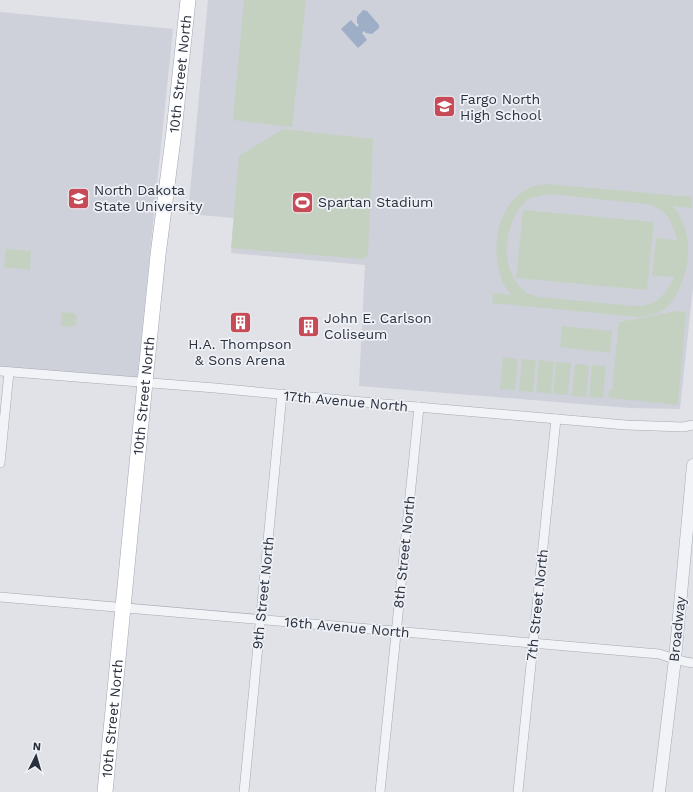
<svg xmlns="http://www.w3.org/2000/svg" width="693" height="792" font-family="'Work Sans',sans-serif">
<rect width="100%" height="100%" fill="#e0e2e8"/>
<g fill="#ced1da">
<polygon points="208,0 693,0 693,287 680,409 630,408 359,386 365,265 231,253 234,218 188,214"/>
<polygon points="0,12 173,29 137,379 0,367"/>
</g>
<g fill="#c4d1c1" fill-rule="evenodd">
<polygon points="244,0 306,0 292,127 233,120"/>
<polygon points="283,129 373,139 368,255 363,259 231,248 239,156"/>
<path d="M 547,184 L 692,197 L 692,208 L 673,206 C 691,229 692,256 682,282 C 678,293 673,303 663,310 C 655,315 646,316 637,317 L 492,303 L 493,293 L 512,295 C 510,293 507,290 506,288 C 502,283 501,277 499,271 C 492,244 498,207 524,191 C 531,186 539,185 547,184 ZM 549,194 L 646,204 C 667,209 671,219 677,240 L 656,238 L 652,275 L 674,277 C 665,295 656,307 635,306 L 539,297 C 532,295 525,293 520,287 C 502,267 504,236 516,214 C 519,208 525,201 531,198 C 537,196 543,195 549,194 Z"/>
<polygon points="523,210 654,222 647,290 516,278"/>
<polygon points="6,249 31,251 30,270 4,267"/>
<polygon points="677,311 686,312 678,405 611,398 608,396 609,391 612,389 619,322"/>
<polygon points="62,312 74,313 77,316 76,325 72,327 61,326"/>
<polygon points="562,326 612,331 610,353 560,347"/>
<polygon points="503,357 518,359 515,390 500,389"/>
<polygon points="522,359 536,360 533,392 519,391"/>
<polygon points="539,360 554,362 551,394 536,392"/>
<polygon points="556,362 571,363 568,395 553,394"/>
<polygon points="575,364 589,365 586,397 572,396"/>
<polygon points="592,365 606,366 603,398 589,397"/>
</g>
<polygon fill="#9daec6" points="363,10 367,11 379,25 379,28 372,34 366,33 364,31 362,33 367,40 358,48 341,29 351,20 357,27 359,25 357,23 357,17"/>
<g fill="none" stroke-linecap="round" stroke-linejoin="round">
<defs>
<g id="minor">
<polyline points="0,371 215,388 406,406 626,425 683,427 693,425"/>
<polyline points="0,463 9,372"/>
<path d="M 0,597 L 659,654 C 670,657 681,662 693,663"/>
<polyline points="244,792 282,394"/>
<polyline points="380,792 419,407"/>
<polyline points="518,792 556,419"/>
</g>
<polyline id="tertiary" points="659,792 675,659 693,465"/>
<g id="primary">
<path id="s1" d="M 105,792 L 145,382 L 158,255 L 174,131 L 188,0"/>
</g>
</defs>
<use href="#minor" stroke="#a5a9b2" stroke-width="10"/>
<use href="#tertiary" stroke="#a5a9b2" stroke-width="13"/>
<use href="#primary" stroke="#a0a6b3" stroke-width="16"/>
<use href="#minor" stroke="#f2f3f6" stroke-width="9"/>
<use href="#tertiary" stroke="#f2f3f6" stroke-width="12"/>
<use href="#primary" stroke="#fff" stroke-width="15"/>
</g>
<defs>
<symbol id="school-square" viewBox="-11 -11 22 22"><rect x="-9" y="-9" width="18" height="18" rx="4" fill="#c64b57" stroke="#eff1f6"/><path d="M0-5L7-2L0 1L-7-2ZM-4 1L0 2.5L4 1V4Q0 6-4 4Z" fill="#fff"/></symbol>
<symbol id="university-square" viewBox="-11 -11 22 22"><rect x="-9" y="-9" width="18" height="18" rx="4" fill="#c64b57" stroke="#eff1f6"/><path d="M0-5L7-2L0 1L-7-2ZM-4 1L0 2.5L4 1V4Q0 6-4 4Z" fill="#fff"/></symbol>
<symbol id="stadium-square" viewBox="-11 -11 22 22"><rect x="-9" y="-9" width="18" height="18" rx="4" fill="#c64b57" stroke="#eff1f6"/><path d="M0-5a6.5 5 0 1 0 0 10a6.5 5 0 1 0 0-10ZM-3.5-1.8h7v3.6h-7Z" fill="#fff"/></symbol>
<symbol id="building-square" viewBox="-11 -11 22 22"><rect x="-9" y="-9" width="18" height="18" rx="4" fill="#c64b57" stroke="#eff1f6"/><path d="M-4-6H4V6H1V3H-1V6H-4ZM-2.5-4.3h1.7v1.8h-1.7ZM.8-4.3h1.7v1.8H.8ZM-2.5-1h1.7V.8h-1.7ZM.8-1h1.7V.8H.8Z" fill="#fff"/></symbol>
</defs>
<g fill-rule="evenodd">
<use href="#school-square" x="432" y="94" width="25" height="25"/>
<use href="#university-square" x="66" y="186" width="25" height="25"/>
<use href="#stadium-square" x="290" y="190" width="25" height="25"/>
<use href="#building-square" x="228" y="310" width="25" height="25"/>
<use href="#building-square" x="296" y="314" width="25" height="25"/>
</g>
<g text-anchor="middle" stroke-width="3.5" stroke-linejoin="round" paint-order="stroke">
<g font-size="14" fill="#29303e" stroke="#eff1f6">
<text dy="5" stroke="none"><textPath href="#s1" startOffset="722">10th Street North</textPath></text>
<text dy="5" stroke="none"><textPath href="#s1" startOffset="398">10th Street North</textPath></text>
<text transform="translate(346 401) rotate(5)" y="5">17th Avenue North</text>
<text transform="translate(404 552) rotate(-84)" y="5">8th Street North</text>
<text transform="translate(263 593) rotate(-84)" y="5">9th Street North</text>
<text transform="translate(537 605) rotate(-84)" y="5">7th Street North</text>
<text transform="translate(347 627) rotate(5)" y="5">16th Avenue North</text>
<text transform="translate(677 629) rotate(-84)" y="5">Broadway</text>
<text dy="5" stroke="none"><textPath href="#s1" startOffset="74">10th Street North</textPath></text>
</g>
<g font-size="14" fill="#29303e" stroke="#eff1f6" text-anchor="start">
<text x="460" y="104">Fargo North<tspan x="460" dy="16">High School</tspan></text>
<text x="94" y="195">North Dakota<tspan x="94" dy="16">State University</tspan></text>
<text x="318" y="207">Spartan Stadium</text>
<text x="324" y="323">John E. Carlson<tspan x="324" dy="16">Coliseum</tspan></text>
<text x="240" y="349" text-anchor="middle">H.A. Thompson<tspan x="240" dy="16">&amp; Sons Arena</tspan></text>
</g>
</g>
<g transform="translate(36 756) rotate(5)" stroke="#eff1f6" stroke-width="3" paint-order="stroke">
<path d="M0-3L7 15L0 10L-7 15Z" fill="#29303e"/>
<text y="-6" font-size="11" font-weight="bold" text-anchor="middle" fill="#29303e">N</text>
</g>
</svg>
